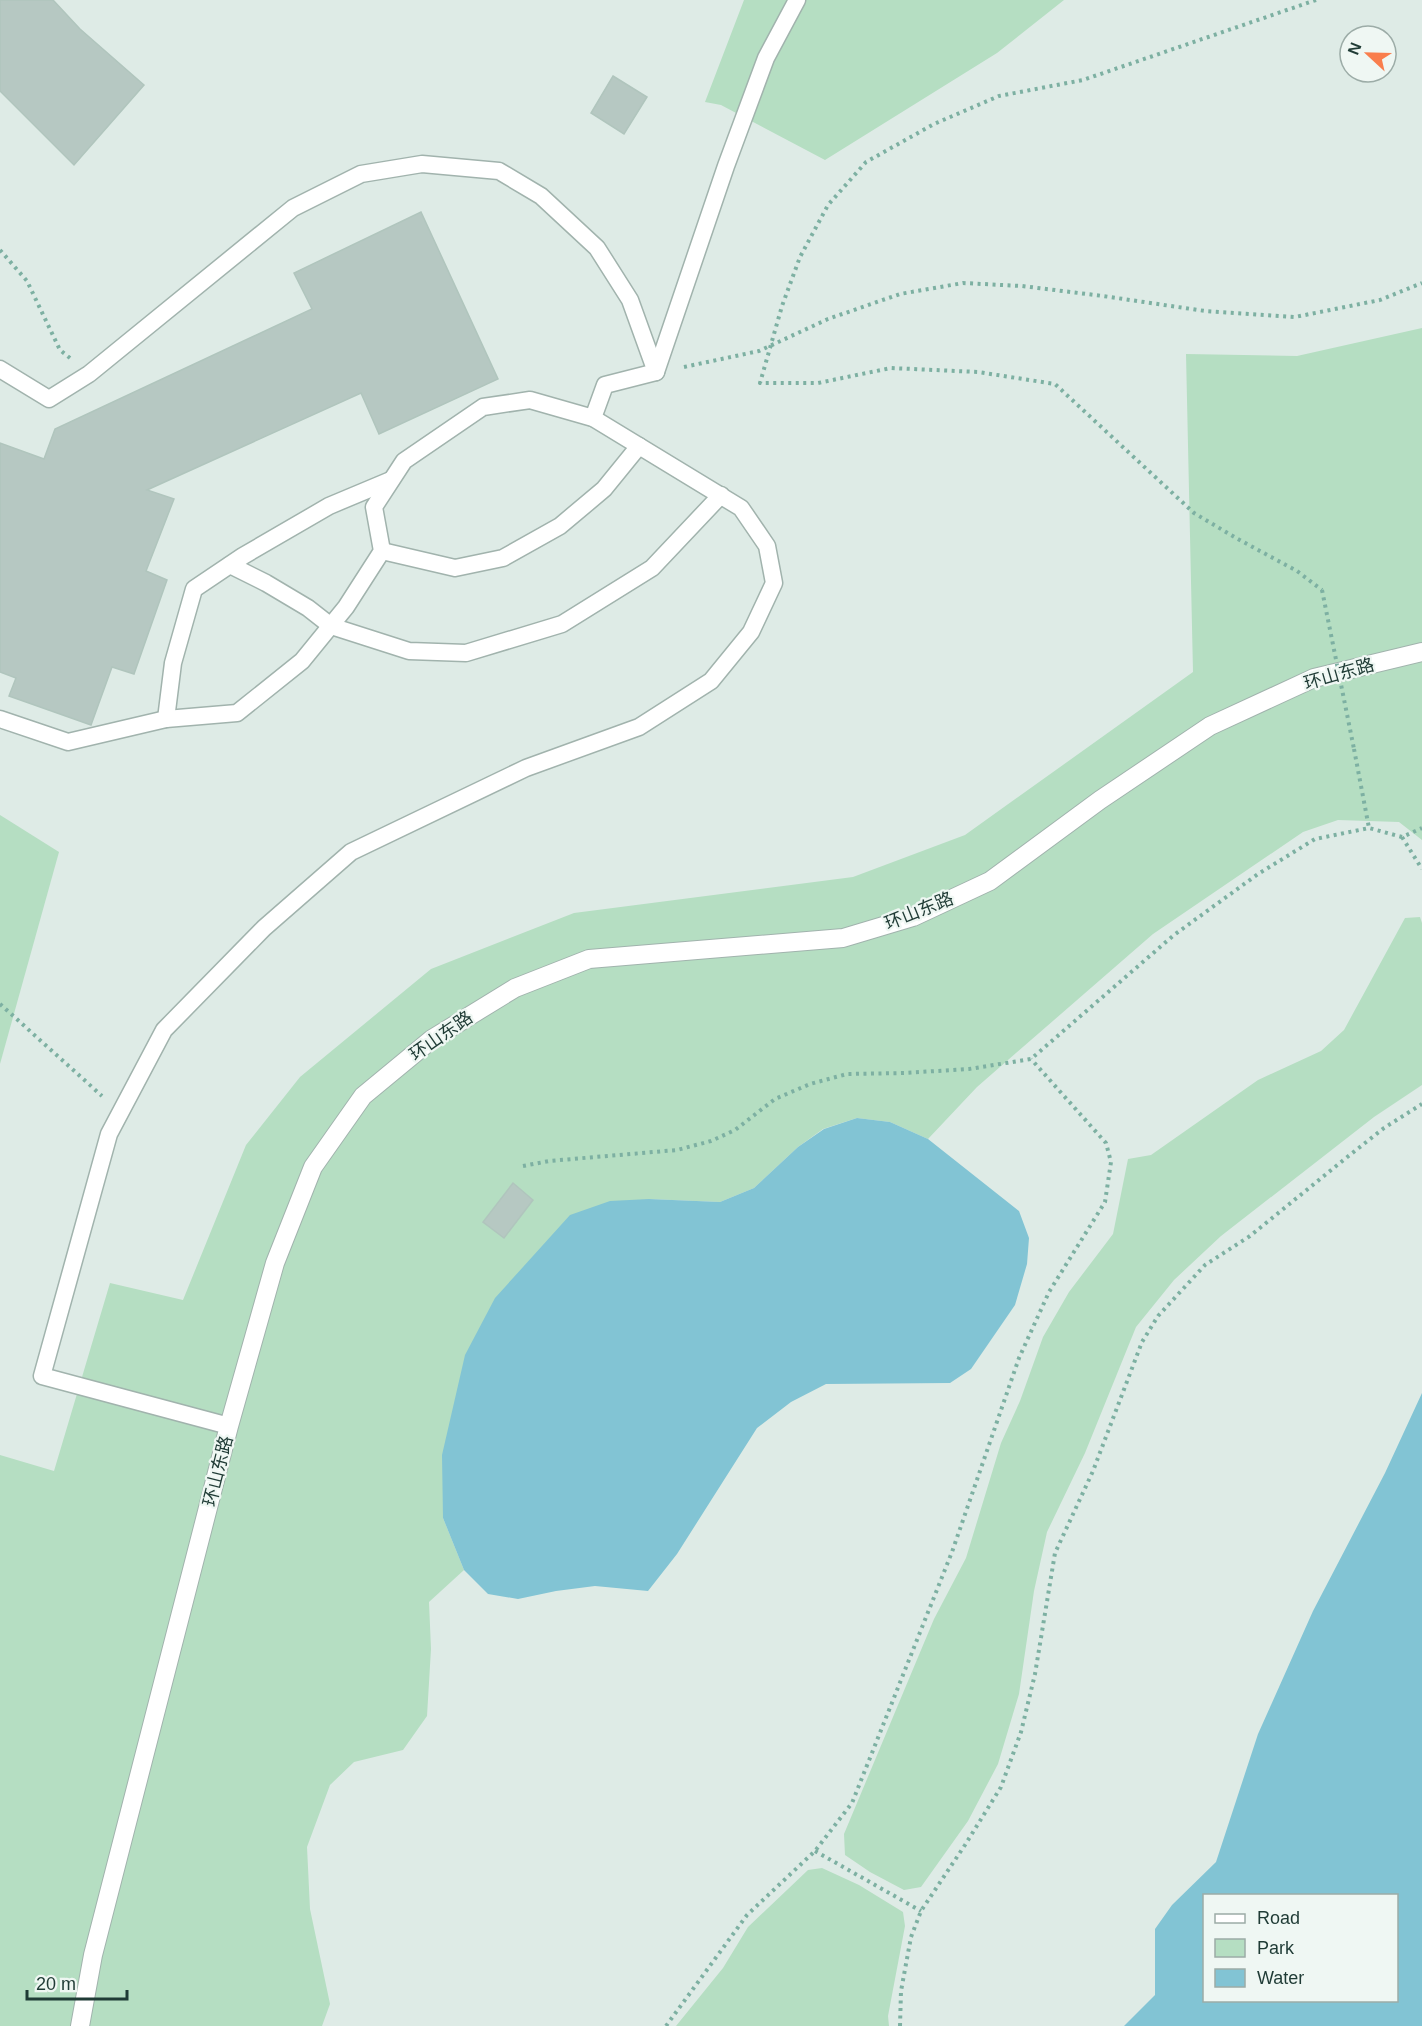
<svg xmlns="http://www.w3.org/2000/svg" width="1422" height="2026" font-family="Helvetica,'Noto Sans SC',sans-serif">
<rect width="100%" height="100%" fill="#deebe6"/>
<g fill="#b5dec2">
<polygon points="744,0 1064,0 997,53 825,160 721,105 705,102"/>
<polygon points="1422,328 1422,840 1399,822 1338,820 1303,832 1153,934 977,1087 928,1139 890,1122 857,1118 823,1129 798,1147 754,1188 720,1202 649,1199 443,1518 464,1570 429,1602 431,1649 427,1716 403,1750 354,1762 330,1785 307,1847 310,1909 330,2004 322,2026 0,2026 0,1455 54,1471 110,1283 183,1300 246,1145 300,1077 431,969 574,913 853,877 965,835 1193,672 1186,354 1297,356"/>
<polygon points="0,815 59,852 0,1064"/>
<polygon points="1420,917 1422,923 1422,1085 1374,1117 1221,1236 1174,1280 1136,1327 1085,1453 1047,1532 1034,1591 1019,1694 998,1764 968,1821 921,1887 904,1890 870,1872 845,1855 844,1834 934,1619 966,1558 1001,1443 1020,1401 1043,1337 1069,1292 1113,1234 1128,1159 1151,1155 1258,1080 1321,1051 1344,1030 1405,918"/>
<polygon points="822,1868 859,1885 903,1912 905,1926 888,2016 889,2026 676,2026 723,1968 748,1927 808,1870"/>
</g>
<g fill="#82c4d4" fill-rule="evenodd">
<polygon points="857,1118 890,1122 928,1139 1019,1211 1029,1238 1027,1264 1015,1305 971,1369 950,1383 826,1384 791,1402 757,1428 677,1554 648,1591 595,1586 556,1591 518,1599 488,1594 464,1570 443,1518 442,1455 465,1355 495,1298 570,1215 610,1201 649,1199 720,1202 754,1188 798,1147 824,1129"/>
<path d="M 1422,1393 L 1422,2026 L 1124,2026 L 1155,1995 L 1155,1929 L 1172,1905 L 1216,1862 L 1258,1734 L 1313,1611 L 1385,1473 ZM 1204,1896 L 1396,1896 L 1396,2000 L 1204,2000 Z"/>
</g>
<g fill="#b6c8c2" stroke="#b0c5bd" stroke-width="1.5">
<polygon points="0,0 53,0 80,29 144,85 74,165 0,91"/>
<polygon points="613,76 647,97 624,134 591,113"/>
<polygon points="421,212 498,379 379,434 361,393 147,490 174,499 146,571 167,580 134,674 112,667 91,725 9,696 16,678 0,672 0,443 44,459 55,429 312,309 294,273"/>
<polygon points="513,1183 533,1200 504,1238 483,1222"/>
</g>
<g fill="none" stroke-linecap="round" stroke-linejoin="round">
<defs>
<g id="service">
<polyline points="0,369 49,399 89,374 293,208 361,174 422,164 499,171 541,196 597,248 630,300 656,372"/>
<polyline points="593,418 605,385 656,372 726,166 766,58 797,0"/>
<polyline points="382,551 455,568 503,558 560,526 604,489 639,446"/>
<polyline points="230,565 266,583 308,608 331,626 409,651 466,653 562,624 652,568 721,495"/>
<polyline points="0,719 68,742 166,719 237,713 302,661 346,607 382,551 374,507 404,461 483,407 530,400 593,418 741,508 767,546 774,583 751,632 711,681 639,727 526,768 351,852 264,928 164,1030 109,1134 42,1376 229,1426"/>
<polyline points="166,719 173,663 194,589 243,556 329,506 391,480"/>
</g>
<polyline id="tertiary" points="80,2026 93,1955 229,1426 275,1263 313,1167 363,1096 432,1039 515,988 589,959 843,938 913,917 990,881 1100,800 1210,726 1314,678 1422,652"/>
</defs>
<use href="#service" stroke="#a1b3ad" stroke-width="19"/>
<use href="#tertiary" stroke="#a1b3ad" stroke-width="20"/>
<g stroke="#7db0a2" stroke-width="4" stroke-dasharray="3 4.5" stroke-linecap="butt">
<polyline points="1316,0 1083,80 999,96 934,124 866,162 828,205 800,257 782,306 760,383 818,383 891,368 978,372 1055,384 1194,513 1236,538 1297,571 1322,590"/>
<polyline points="0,250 27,281 60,350 70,358"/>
<polyline points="684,367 759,351 828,319 900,294 963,283 1022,286 1103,296 1205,311 1295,317 1380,300 1422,283"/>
<polyline points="1354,749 1369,828"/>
<polyline points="1402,837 1422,869"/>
<polyline points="0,1004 102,1096"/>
<polyline points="523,1166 549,1161 677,1150 711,1141 735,1130 775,1099 810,1084 847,1074 904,1073 969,1069 1031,1059 1174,935 1258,874 1315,839 1369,828 1402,837 1422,828"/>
<polyline points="815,1851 921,1911"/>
<polyline points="666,2026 747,1915 815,1851 852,1803 952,1552 1019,1358 1049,1292 1105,1202 1111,1162 1106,1143 1031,1059"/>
<polyline points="900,2026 901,1991 911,1937 921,1911 965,1845 1001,1787 1021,1732 1035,1674 1055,1553 1093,1471 1142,1342 1158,1316 1205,1265 1250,1236 1346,1158 1384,1128 1422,1104"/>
</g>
<use href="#service" stroke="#fff" stroke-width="16"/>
<use href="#tertiary" stroke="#fff" stroke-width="18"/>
<polyline stroke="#7db0a2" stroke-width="4" stroke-dasharray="3 4.5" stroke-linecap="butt" points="1322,590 1354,749"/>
</g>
<g text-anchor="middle" stroke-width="4.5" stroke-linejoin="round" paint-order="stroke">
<g font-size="18" fill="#1f3b35" stroke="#eff7f3">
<text transform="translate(1339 674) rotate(-16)" y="6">环山东路</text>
<text transform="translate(919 911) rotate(-22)" y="6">环山东路</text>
<text transform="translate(441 1036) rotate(-35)" y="6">环山东路</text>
<text transform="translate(218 1471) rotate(-76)" y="6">环山东路</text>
</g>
</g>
<rect x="1203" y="1894" width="195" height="108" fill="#eff7f3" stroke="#9caca7" stroke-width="1.5"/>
<rect x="1215" y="1914" width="30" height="9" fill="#ffffff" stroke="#9caca7" stroke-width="1.5"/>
<text x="1257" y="1924" font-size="18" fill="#1f3b35">Road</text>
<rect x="1215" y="1939" width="30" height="18" fill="#b5dec2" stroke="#9caca7" stroke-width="1.5"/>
<text x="1257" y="1954" font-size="18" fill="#1f3b35">Park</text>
<rect x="1215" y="1969" width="30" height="18" fill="#82c4d4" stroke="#9caca7" stroke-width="1.5"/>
<text x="1257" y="1984" font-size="18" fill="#1f3b35">Water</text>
<g transform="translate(1368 54) rotate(292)"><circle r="28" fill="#eff7f3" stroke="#9caca7" stroke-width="1.5"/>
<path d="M0-4.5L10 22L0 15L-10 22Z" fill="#f97e4d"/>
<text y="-9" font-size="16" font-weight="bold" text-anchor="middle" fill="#1f3b35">N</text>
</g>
<path d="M27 1990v9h100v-9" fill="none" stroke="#1f3b35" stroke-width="3"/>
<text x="36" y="1990" font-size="18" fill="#1f3b35" stroke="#eff7f3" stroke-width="4.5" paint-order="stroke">20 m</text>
</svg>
